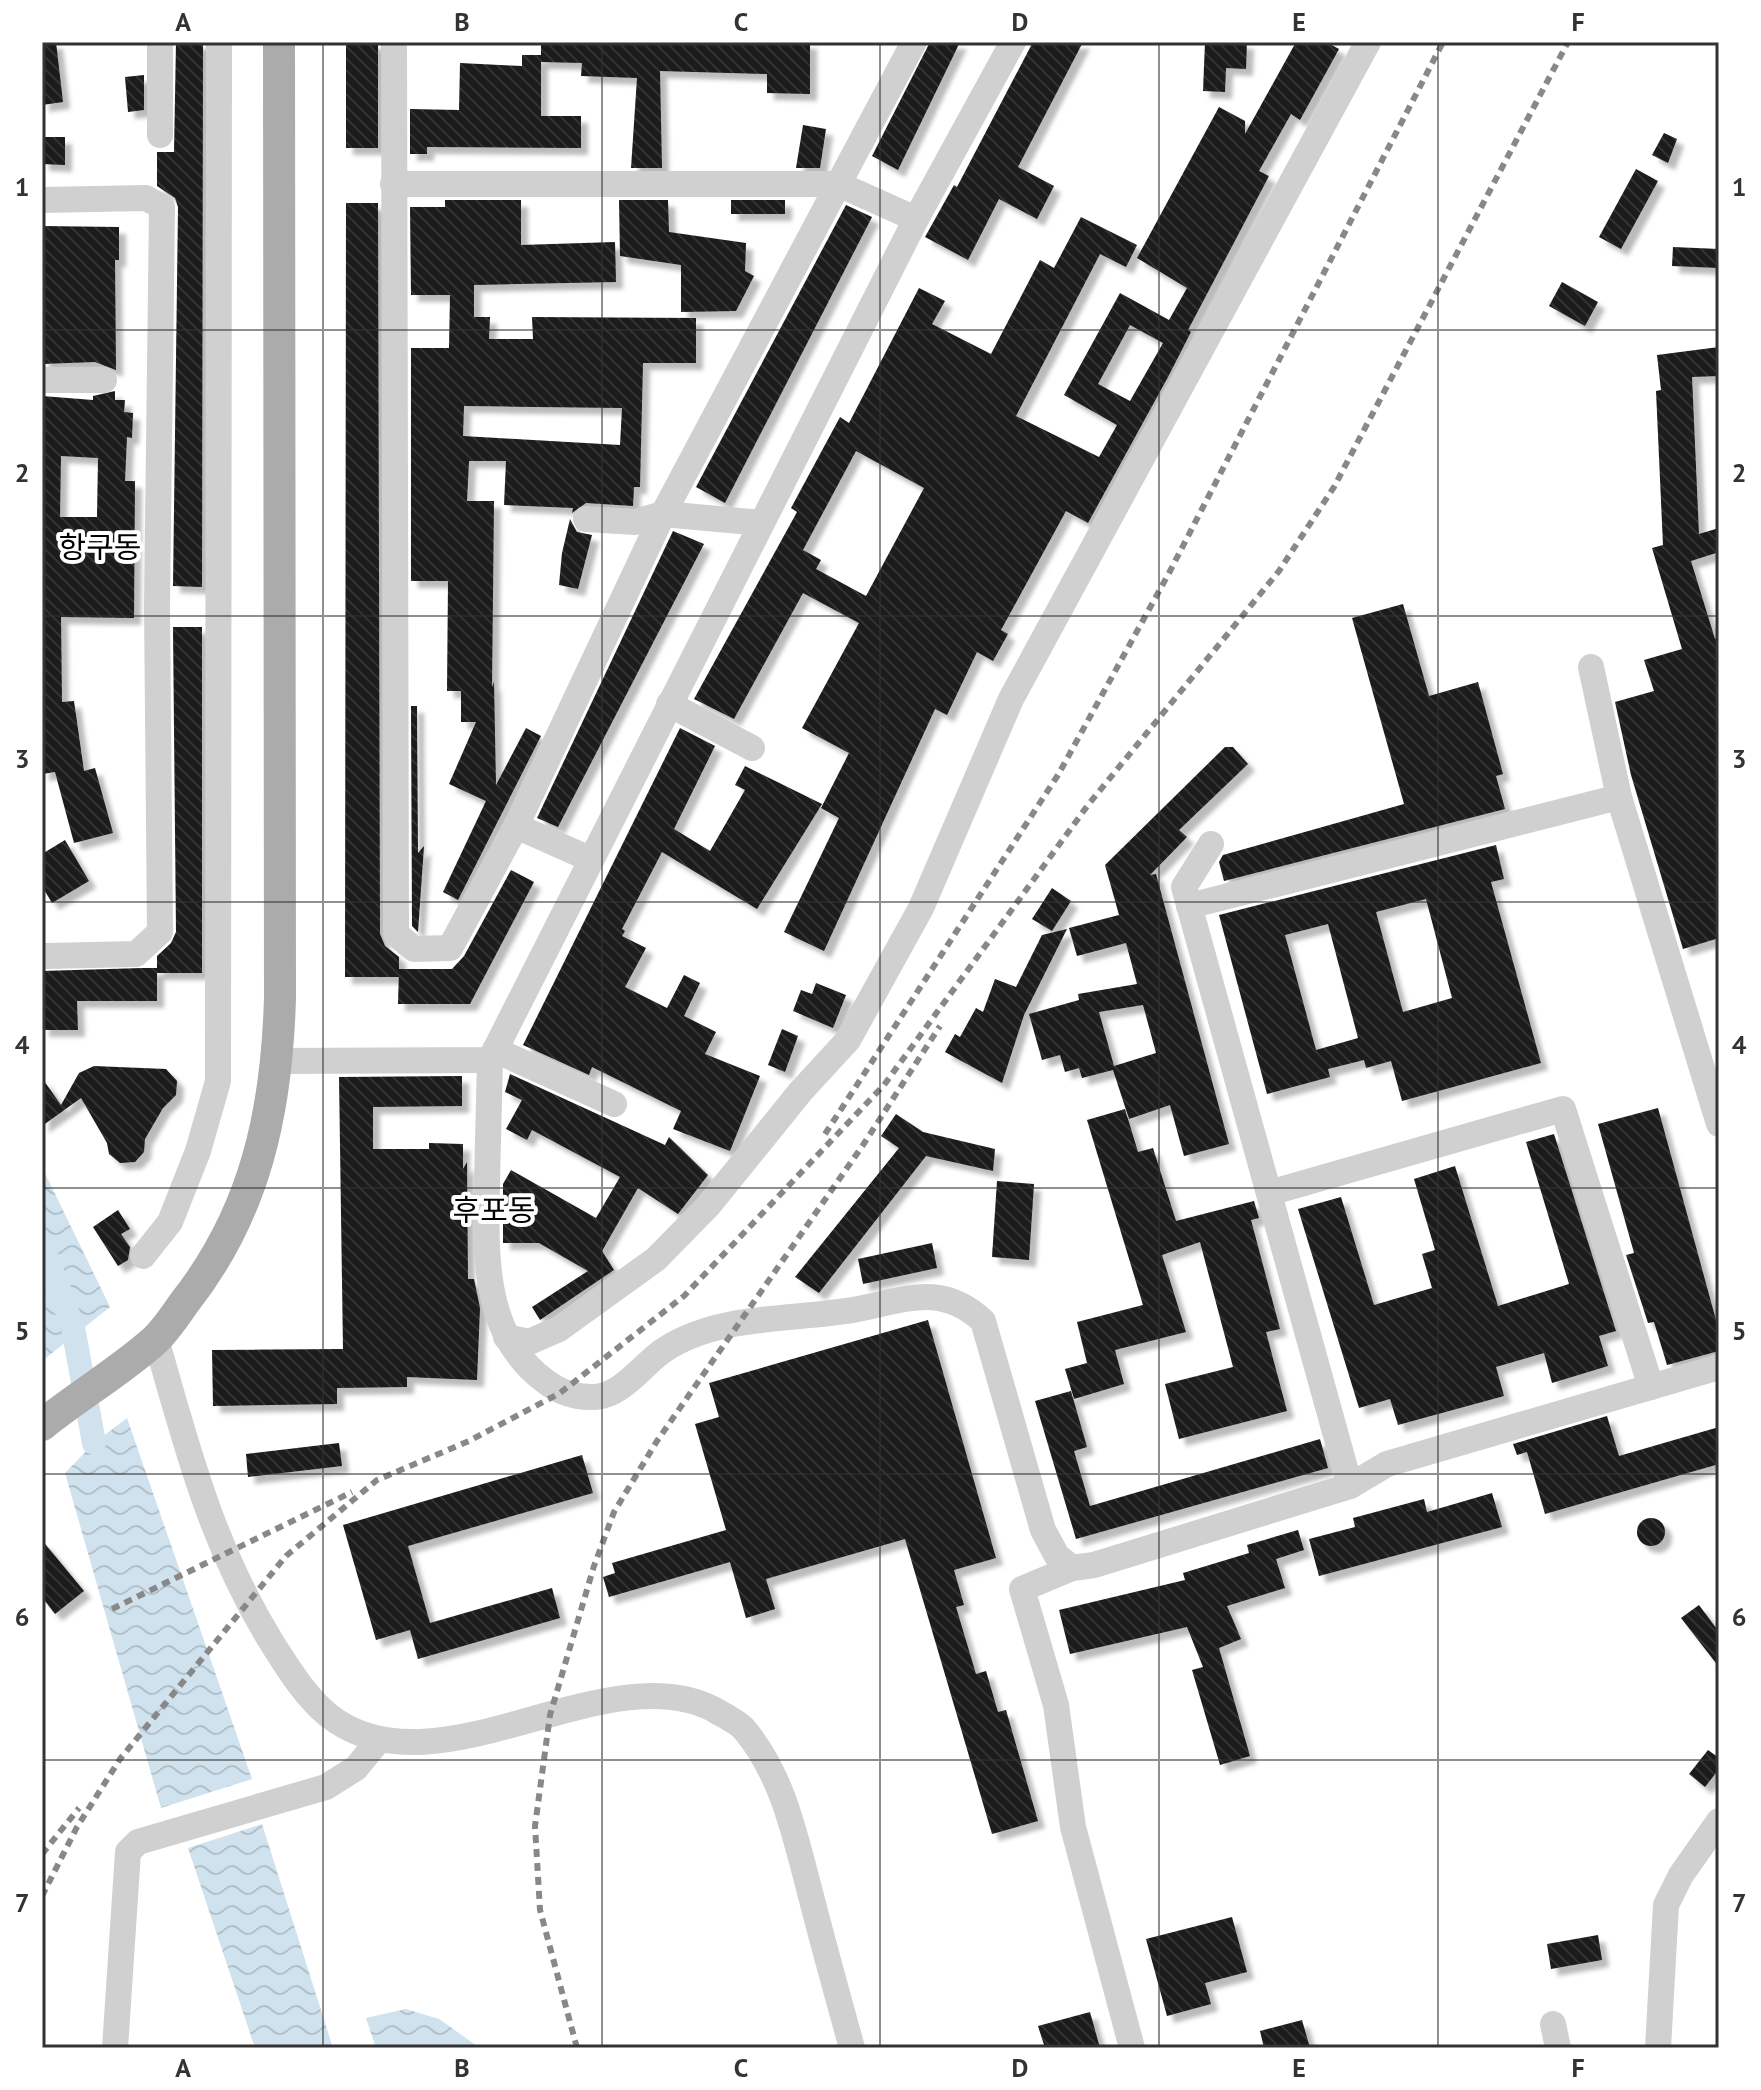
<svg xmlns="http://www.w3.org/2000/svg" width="1761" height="2090" font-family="'PT Sans','Noto Sans KR',sans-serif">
<defs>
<pattern id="water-waves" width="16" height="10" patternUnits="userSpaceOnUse" patternTransform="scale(2)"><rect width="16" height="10" fill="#cfe2ee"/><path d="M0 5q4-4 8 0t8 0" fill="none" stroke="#b2c2cd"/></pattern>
<pattern id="building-back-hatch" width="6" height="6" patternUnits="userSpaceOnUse" patternTransform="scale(2)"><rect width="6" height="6" fill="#1a1a1a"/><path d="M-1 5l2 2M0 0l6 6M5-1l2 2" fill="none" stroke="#333"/></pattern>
<filter id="shadow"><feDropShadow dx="7" dy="7" stdDeviation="2" flood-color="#0004"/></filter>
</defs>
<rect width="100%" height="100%" fill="#fff"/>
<g fill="url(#water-waves)">
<polygon points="42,1167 110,1307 42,1361"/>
<polygon points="127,1418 252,1779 161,1808 65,1473 94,1443"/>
<polygon points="262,1824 333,2048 255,2048 188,1848"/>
<polygon points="406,2009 439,2019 480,2048 376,2048 366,2018"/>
</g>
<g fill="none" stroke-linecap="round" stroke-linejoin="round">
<polyline stroke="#cfe2ee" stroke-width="24" points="42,1245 73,1327 94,1443"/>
</g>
<g fill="url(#building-back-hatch)" fill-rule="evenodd" filter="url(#shadow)">
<polygon points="42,42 56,42 63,102 42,105"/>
<polygon points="176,42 203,42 202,587 173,586 178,207 175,198 157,186 157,152 174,152"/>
<rect x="346" y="42" width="32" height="106"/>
<polygon points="541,42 810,42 810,94 767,93 767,74 660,71 662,168 631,168 637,78 581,76 582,63 541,62 541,116 581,116 581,148 427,147 427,154 410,154 410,109 459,110 460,63 522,66 522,55 541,55"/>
<polygon points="930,42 960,42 898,170 872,156"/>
<polygon points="1033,42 1083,42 1018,167 1054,186 1037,219 999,199 968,260 925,237 954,185 957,187"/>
<polygon points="1205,42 1247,42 1246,69 1226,68 1225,92 1203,91"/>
<path d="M 1296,42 L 1326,42 L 1339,49 L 1300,120 L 1291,114 L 1259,171 L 1269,176 L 1188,330 L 1191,332 L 1168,377 L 1088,523 L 1066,511 L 1001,630 L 1008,634 L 993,661 L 977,652 L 947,715 L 935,709 L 824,951 L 784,932 L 839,818 L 821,808 L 849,753 L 802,728 L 859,623 L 803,593 L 734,719 L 694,699 L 797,512 L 791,508 L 840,417 L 849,423 L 919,288 L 945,301 L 932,324 L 991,354 L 1040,260 L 1054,268 L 1081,217 L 1137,245 L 1126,267 L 1100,254 L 1016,416 L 1099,457 L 1117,425 L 1064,395 L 1120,293 L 1169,320 L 1187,288 L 1137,258 L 1219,107 L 1245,121 L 1245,134 ZM 1130,325 L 1163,343 L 1130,401 L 1098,384 ZM 856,451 L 924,488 L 866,596 L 816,569 L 821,560 L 803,550 Z"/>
<polygon points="144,75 144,110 128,112 125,77"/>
<polygon points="803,125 826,129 820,168 796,168"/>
<polygon points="1664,133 1677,139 1668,163 1652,155"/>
<polygon points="42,137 65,137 65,165 42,164"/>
<polygon points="1636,169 1658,181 1621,249 1599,237"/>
<path d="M 445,200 L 521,200 L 521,245 L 615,242 L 616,282 L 474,285 L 474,317 L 490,317 L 489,339 L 533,339 L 532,317 L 696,318 L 696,363 L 643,363 L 640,487 L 634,487 L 633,506 L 586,503 L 572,513 L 573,508 L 504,505 L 506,461 L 469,461 L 467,501 L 494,501 L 492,687 L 494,682 L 496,785 L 526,728 L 541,736 L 458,900 L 443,892 L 486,801 L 449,784 L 476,722 L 461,722 L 461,691 L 447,691 L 448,581 L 411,581 L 411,348 L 449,348 L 450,295 L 411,295 L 410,207 L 445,207 ZM 464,406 L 622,408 L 620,445 L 463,436 Z"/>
<polygon points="619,200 668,200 669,232 746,243 745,271 754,276 736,311 681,312 681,265 620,256"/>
<rect x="731" y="200" width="54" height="14"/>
<polygon points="346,203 378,203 380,934 385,946 399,957 399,977 345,977"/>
<polygon points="846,205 872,217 725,503 696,487"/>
<polygon points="42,226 119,227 119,260 115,260 116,370 95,362 42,364"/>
<polygon points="1673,247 1719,249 1719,268 1672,266"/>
<polygon points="1562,282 1598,302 1585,326 1549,306"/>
<polygon points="1719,347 1719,376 1692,377 1699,534 1719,528 1719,552 1691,561 1715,639 1719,638 1719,938 1683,949 1631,775 1615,702 1654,691 1644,660 1682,649 1652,548 1663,545 1656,391 1661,390 1657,355"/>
<path d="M 115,391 L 115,400 L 125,400 L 124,412 L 133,413 L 132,438 L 127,437 L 125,481 L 135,481 L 134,618 L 61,617 L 62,702 L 74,701 L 84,771 L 95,768 L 113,833 L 74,843 L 55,772 L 42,774 L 42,396 L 93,400 L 93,396 ZM 61,456 L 98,458 L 97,517 L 60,517 Z"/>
<polygon points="570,519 577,532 592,535 578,589 559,585 562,553"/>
<polygon points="673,531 704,544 558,827 537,818"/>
<polygon points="1403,604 1429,696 1478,682 1503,774 1496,776 1505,809 1224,881 1219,862 1223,855 1404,804 1352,618"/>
<polygon points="173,627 202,627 202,973 157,973 157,956 171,943 176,932"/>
<polygon points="411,706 417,706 418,853 424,846 418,932 412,926"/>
<polygon points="680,728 715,746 674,829 710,851 745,790 735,785 745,766 822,804 757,909 662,852 622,929 625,931 622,936 646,948 625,987 667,1008 684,975 700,983 684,1016 716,1032 705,1054 760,1076 730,1151 673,1129 681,1111 592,1067 589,1075 523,1045"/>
<path d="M 1225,747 L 1233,747 L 1248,764 L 1179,830 L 1187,837 L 1150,875 L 1156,874 L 1229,1144 L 1184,1156 L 1170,1105 L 1129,1119 L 1113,1070 L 1082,1078 L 1079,1068 L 1065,1072 L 1060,1055 L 1042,1060 L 1029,1014 L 1079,1000 L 1078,994 L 1137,984 L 1126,943 L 1077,956 L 1069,928 L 1119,915 L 1105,865 ZM 1143,1005 L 1156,1053 L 1114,1066 L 1099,1012 Z"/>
<polygon points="65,840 89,881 52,903 42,886 42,854"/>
<path d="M 1496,845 L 1504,879 L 1491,882 L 1541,1063 L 1402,1101 L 1391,1061 L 1366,1068 L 1364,1060 L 1328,1069 L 1330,1077 L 1267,1094 L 1219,915 ZM 1426,899 L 1452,998 L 1403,1012 L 1376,912 ZM 1328,924 L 1358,1038 L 1316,1050 L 1285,935 Z"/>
<polygon points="511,870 534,882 470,1004 398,1004 399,969 452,969 464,956"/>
<polygon points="1052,888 1071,901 1052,931 1032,919"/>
<polygon points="1067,929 1024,1015 1002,1083 945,1052 955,1034 960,1037 976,1008 983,1012 995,979 1016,987 1042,935"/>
<polygon points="142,968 157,968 157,1001 77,1001 78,1030 42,1030 42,971"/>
<polygon points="816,983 846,995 833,1028 793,1011 801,990 812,994"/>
<polygon points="782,1029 798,1036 785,1072 768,1065"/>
<polygon points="94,1066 166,1069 177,1081 176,1095 163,1108 145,1139 144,1152 135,1162 120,1163 109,1154 107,1143 81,1098 42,1126 42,1078 61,1105 79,1073"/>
<polygon points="510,1074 665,1145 669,1137 708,1175 678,1214 638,1188 602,1251 614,1270 540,1320 532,1307 588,1271 539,1243 503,1243 503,1184 511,1170 596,1218 620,1177 532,1130 527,1140 506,1129 522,1100 505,1092"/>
<polygon points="462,1076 462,1106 373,1107 373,1149 429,1149 429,1143 463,1144 463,1169 467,1162 468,1279 474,1279 480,1308 477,1380 407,1377 407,1387 337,1388 337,1404 213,1406 212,1350 343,1349 339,1077"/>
<polygon points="1658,1108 1719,1331 1719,1351 1667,1365 1654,1322 1648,1323 1626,1255 1634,1253 1598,1124"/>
<polygon points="1125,1109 1138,1152 1153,1148 1176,1221 1254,1201 1259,1218 1251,1220 1280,1329 1266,1332 1287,1411 1179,1439 1165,1384 1233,1367 1200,1242 1162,1255 1186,1332 1115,1350 1124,1384 1074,1399 1065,1369 1087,1363 1077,1322 1143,1305 1087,1120"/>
<polygon points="896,1114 923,1132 995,1149 993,1171 926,1156 819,1293 795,1277 899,1148 881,1136"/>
<polygon points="1554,1134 1616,1331 1599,1336 1608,1366 1552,1383 1544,1353 1496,1367 1504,1396 1398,1425 1390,1399 1359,1408 1298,1209 1341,1197 1374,1305 1432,1288 1422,1254 1435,1250 1414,1179 1455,1166 1498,1306 1569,1284 1526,1142"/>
<polygon points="997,1181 1034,1184 1029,1260 992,1257"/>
<polygon points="118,1210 130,1229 121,1234 130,1247 128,1260 118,1266 93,1227"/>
<polygon points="932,1243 937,1268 863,1284 858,1259"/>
<polygon points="928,1320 996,1558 954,1570 964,1605 956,1607 976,1674 986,1671 998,1712 1006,1710 1038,1821 992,1834 905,1539 766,1579 775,1609 746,1618 730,1562 609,1597 603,1577 615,1573 612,1563 726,1530 695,1424 719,1417 709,1383"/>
<polygon points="1071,1391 1087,1447 1074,1451 1090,1506 1320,1439 1328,1468 1076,1539 1035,1401"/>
<polygon points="1607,1416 1619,1456 1719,1427 1719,1464 1545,1514 1527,1452 1517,1455 1513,1444"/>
<polygon points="339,1443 342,1466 248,1477 246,1454"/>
<polygon points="582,1455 593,1493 408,1546 430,1623 552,1588 560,1618 418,1659 410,1630 376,1640 343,1525"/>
<polygon points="1492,1493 1502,1527 1319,1576 1309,1539 1355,1527 1353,1518 1424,1499 1427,1512"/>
<circle cx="1651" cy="1532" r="14"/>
<polygon points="1298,1530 1304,1550 1276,1559 1285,1588 1227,1606 1241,1639 1219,1648 1250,1756 1220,1765 1192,1670 1203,1667 1187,1627 1070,1654 1059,1610 1185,1580 1183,1573 1249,1553 1247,1545"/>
<polygon points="42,1540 84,1591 55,1614 42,1597"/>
<polygon points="1699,1605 1719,1632 1719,1667 1681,1618"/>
<polygon points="1708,1750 1719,1758 1719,1769 1705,1787 1689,1774"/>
<polygon points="1232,1917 1247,1972 1205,1983 1211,2004 1167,2016 1146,1939"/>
<polygon points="1598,1935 1602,1960 1551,1969 1547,1944"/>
<polygon points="1090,2012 1100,2048 1045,2048 1038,2026"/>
<polygon points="1302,2020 1310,2048 1264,2048 1260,2031"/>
</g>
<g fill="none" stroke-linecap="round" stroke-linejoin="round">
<g stroke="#d0d0d0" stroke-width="26">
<polyline points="160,42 160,135"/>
<polyline points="394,42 396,934 414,949 450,948 516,826 663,514 914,42"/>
<polyline points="393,184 838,184 916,219"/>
<polyline points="42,200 146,198 162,207 157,606 160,932 136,954 46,956"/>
<polyline points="42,380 104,380"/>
<polyline points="586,519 635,522 663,514 762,523"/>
<polyline points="1591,667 1619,797 1719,1124"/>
<polyline points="669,704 752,748"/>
<polyline points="516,826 590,859"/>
<polyline points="1211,844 1184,887 1350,1486"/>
<polyline points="1189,906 1619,797"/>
<polyline points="495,1050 614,1104"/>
<path d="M 490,1060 C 489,1100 488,1140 487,1181 C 486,1252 481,1334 545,1381 C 559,1392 576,1398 595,1397 C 623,1395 643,1364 664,1350 C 720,1313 795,1321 858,1309 C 908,1299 942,1283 983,1321 L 1043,1530 L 1057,1556 L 1072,1568 L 1094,1565 L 1350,1486 L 1387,1464 L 1719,1367"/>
<polyline points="278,1061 490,1060 916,219 1013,42"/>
<polyline points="1269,1193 1563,1109 1651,1387"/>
<polyline points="143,1256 170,1222 198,1151 218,1081 219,42"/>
<polyline points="506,1337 529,1342 559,1329 656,1259 708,1206 801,1091 848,1040 921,908 1011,699 1368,42"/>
<path d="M 156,1339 C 187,1448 212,1546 272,1643 C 288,1668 305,1696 328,1715 C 434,1800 604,1653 713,1709 C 723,1715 736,1721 744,1729 C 784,1777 795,1837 811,1896 C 824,1947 838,1997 852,2048"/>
<polyline points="1072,1568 1022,1589 1056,1705 1073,1827 1132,2048"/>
<polyline points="1553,2024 1558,2048"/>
<polyline points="115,2048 128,1852 138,1842 326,1787 356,1768 379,1740"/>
<polyline points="1658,2048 1666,1905 1681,1875 1719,1821"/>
</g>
<path stroke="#ababab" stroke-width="32" d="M 42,1425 C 78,1396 119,1372 154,1341 C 165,1331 175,1316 184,1303 C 256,1212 277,1110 280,997 L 279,42"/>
<g stroke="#888" stroke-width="6" stroke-dasharray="8 6" stroke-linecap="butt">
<polyline points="825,1134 1058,775 1169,573 1443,42"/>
<polyline points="112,1609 352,1492"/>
<polyline points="42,1854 79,1808"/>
<polyline points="42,1896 77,1827 120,1759 286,1556 377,1480 469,1441 560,1393 684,1296 884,1085 1088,805 1279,571 1334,487 1568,42"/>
<polyline points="577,2048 540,1910 535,1826 550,1715 594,1566 614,1512 657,1441 863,1145 940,1026"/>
</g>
</g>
<path fill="none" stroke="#333" stroke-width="2" stroke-opacity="0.55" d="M 323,42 L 323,2048M 602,42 L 602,2048M 880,42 L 880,2048M 1159,42 L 1159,2048M 1438,42 L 1438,2048M 42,330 L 1719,330M 42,616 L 1719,616M 42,902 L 1719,902M 42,1188 L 1719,1188M 42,1474 L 1719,1474M 42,1760 L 1719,1760"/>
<g text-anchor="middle" stroke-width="8" stroke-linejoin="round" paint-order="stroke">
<g font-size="30" fill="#000" stroke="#fff">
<text x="100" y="558">항구동</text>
<text x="494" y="1221">후포동</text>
</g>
</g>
<rect width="1761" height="2090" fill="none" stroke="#ffffff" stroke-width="88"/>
<rect x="44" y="44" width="1673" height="2002" fill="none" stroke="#333" stroke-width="3"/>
<g font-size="26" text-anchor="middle" font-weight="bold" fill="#333">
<text x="183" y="31">A</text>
<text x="462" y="31">B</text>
<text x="741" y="31">C</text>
<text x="1020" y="31">D</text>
<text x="1299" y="31">E</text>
<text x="1578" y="31">F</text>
<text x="22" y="196">1</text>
<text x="1739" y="196">1</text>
<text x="22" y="482">2</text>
<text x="1739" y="482">2</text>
<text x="22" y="768">3</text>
<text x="1739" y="768">3</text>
<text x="22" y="1054">4</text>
<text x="1739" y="1054">4</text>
<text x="22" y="1340">5</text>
<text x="1739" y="1340">5</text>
<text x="22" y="1626">6</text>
<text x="1739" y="1626">6</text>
<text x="22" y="1912">7</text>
<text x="1739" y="1912">7</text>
<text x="183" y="2077">A</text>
<text x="462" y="2077">B</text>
<text x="741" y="2077">C</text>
<text x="1020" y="2077">D</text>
<text x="1299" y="2077">E</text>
<text x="1578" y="2077">F</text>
</g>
</svg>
